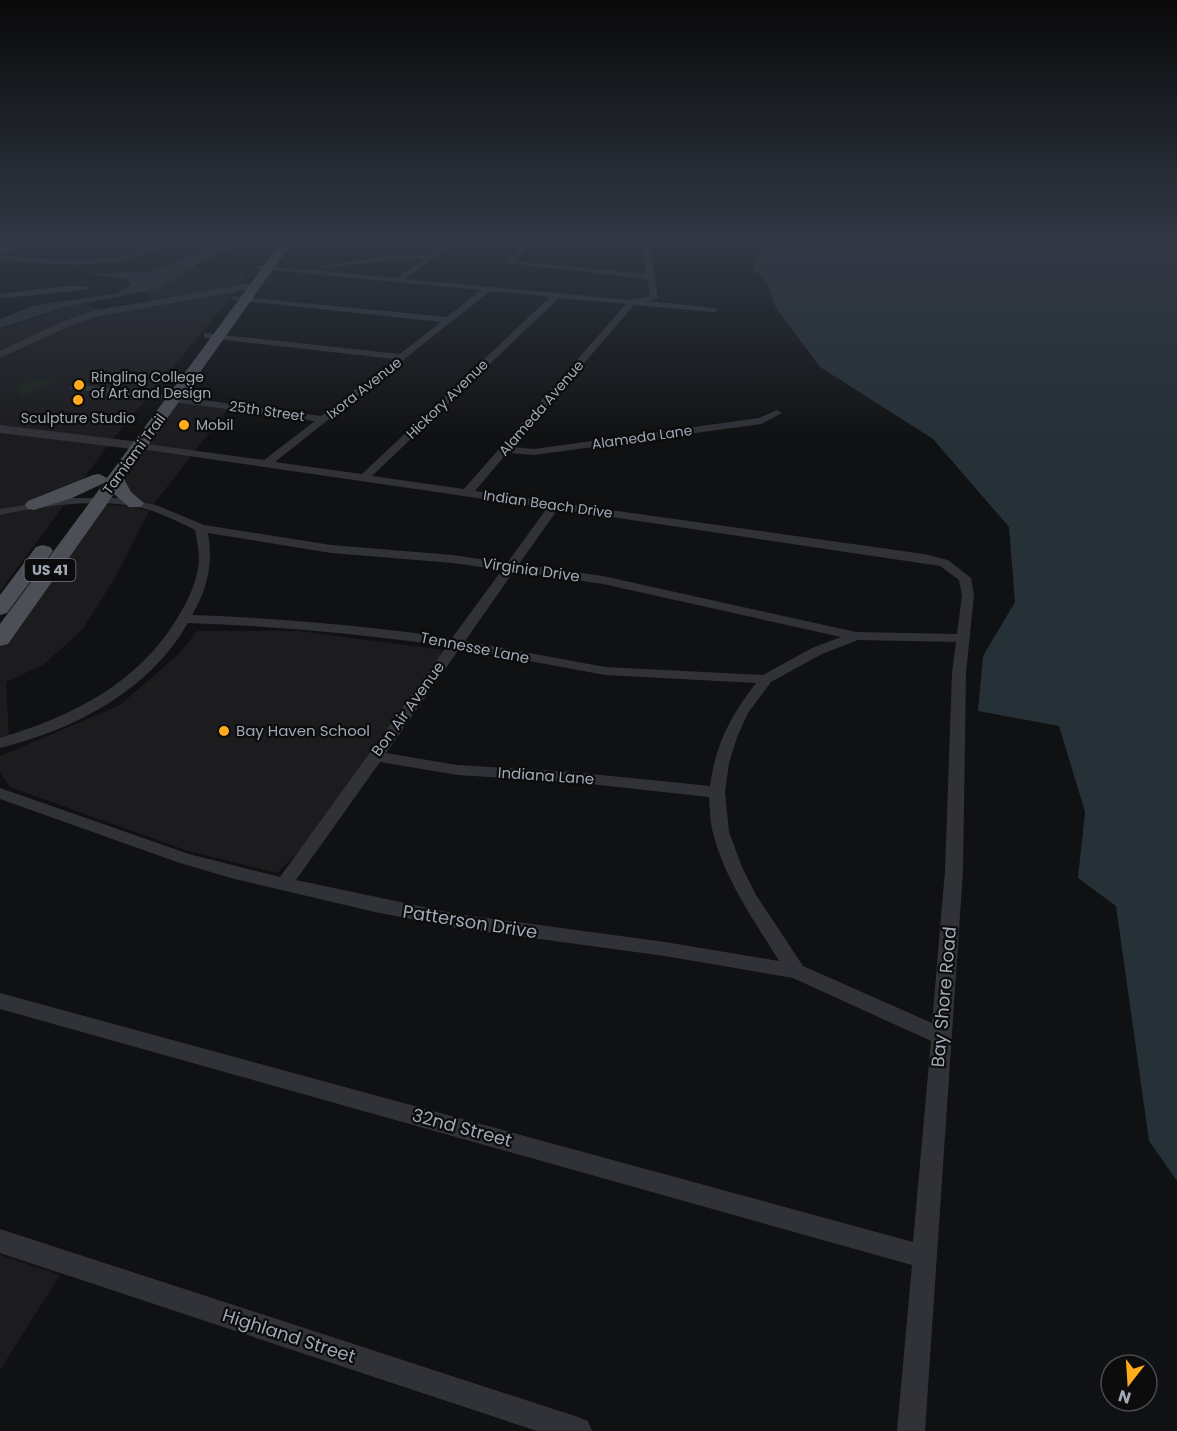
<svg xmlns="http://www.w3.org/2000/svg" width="1177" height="1431" font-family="Poppins,sans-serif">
<rect width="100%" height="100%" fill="#101112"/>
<g fill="#1c1c1f">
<polygon points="192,268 248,269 236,291 112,440 0,591 0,329 67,307 83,305 104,309 154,301 143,292 163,288"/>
<polygon points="177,401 229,408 195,451 146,444"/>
<polygon points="143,449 191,456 153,505 139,501 129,493 121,479"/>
<polygon points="103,505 130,506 149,511 115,578 82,630 43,665 6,682 9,736 0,739 0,648"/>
<polygon points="197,631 299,631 442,650 441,659 300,850 277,873 188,851 10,787 0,772 0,756 120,705 179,654"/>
<polygon points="0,1255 60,1275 0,1370"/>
</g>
<polygon fill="#1c251d" points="39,378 55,381 22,397 19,385"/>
<g fill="#263037">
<polygon points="224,240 246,240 210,257 161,288 62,308 0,328 0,319 33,306 117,293 131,284 128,279 89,274 152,271"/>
<polygon points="763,240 1177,240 1177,1181 1149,1141 1116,906 1078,878 1085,812 1059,726 978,711 983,656 1015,602 1009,527 933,439 820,367 776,308 768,284 753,268 763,248"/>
</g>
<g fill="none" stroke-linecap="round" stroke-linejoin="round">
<g fill="#313238" fill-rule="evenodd">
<path d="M 163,240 L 172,240 C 123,273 56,265 0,259 L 0,255 L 42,259 L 119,258 L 131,255 Z"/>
<polygon points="308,240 336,240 273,248 270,246"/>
<path d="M 451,240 L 459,240 L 405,279 L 631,300 L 650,296 L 647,279 L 505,263 L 530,240 L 538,240 L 515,261 L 646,274 L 641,240 L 648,240 L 658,298 L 648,301 L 714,308 L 718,310 L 714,312 L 634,305 L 512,447 L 534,449 L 759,418 L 777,410 L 782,413 L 761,424 L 534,455 L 507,453 L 475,491 L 924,554 L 948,560 L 971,578 L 974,595 L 966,673 L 963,871 L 925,1431 L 897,1431 L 912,1265 L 0,1009 L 0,993 L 913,1242 L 931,1041 L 793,978 L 665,956 L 457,928 L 375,912 L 231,878 L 177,862 L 0,799 L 0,788 L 189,854 L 280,877 L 447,646 C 361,634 275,626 188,623 C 148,692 75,729 0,748 L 0,738 C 72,716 138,684 178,617 C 188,601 197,581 199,562 C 199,551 197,540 195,530 C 177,521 159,512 139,507 C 95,498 43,506 0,515 L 0,509 L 67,498 L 121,498 L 156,505 L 204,525 L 331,545 L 453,555 L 507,563 L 547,508 L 140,449 L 135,446 L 140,443 L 264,460 L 315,421 L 174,402 L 169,399 L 174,396 L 321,416 L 394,359 L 207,338 L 204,337 L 204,333 L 400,354 L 441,322 L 235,300 L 231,298 L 232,296 L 447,317 L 481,290 L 258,269 L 255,265 L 396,278 L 424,259 L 389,260 L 325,268 L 321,266 L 389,256 L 431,254 ZM 490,291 L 550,297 L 362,474 L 275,462 ZM 559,298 L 626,304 L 464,489 L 372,476 ZM 558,509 L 940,566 L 959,580 L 962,595 L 957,634 L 856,632 L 603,576 L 519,564 ZM 208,533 L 331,553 L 453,563 L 502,570 L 452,638 C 366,626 280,618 192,615 C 208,588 213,563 208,533 ZM 514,571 L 603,584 L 841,637 L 812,648 L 763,675 L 605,667 L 465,641 ZM 858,640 L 956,642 L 952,673 L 945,871 L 932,1023 L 803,966 L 756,895 L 742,867 L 729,832 L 725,792 L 729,763 L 737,737 L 748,713 L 771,682 L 822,654 ZM 460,648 L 605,675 L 756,683 C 730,717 716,743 710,786 L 572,772 L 457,765 L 386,753 ZM 380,762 L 457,775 L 572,782 L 709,797 C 710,809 710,822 713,833 C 725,880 754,920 779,961 L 665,942 L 457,914 L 296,880 Z"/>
<path d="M 66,286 L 86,286 L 90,288 C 84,291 14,297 0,298 L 0,294 Z"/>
<polygon points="75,384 160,394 165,397 160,400 72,389 70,387"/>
<polygon points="0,1229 578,1417 588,1421 592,1431 537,1431 0,1253"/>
</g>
<g fill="#313238" fill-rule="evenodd">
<polygon points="21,240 34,240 0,255 0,249"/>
<polygon points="257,282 261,283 261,287 99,316 72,325 0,358 0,351 64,321 93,311"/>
<polygon points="0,425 140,442 147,446 140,450 0,433"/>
</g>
<g fill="#4d4f57" fill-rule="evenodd">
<polygon points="283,240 294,240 124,479 131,492 144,503 141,507 129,507 114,494 8,644 0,646 0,624 104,483 72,498 34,510 28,509 25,505 28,501 93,475 99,474 107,478"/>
<polygon points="43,545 50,547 53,551 7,613 0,615 0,595 36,547"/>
</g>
</g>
<linearGradient id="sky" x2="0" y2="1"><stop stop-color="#09090a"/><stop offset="0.54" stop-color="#313844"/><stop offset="1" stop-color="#313844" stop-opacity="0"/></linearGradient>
<rect width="1177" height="441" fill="url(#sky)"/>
<g fill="#ffac1c" stroke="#0c0c0d" stroke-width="2">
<circle cx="79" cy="385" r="6"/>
<circle cx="78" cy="400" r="6"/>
<circle cx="184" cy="425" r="6"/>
<circle cx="224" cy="731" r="6"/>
</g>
<g text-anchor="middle" stroke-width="4.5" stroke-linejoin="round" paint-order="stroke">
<g font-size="14" fill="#a0a7b5" stroke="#0c0c0d" text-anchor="start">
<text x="91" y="382">Ringling College<tspan x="91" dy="16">of Art and Design</tspan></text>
<text x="78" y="423" text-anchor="middle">Sculpture Studio</text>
<text x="196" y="430">Mobil</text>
</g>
<g font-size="14" fill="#a0a7b5" stroke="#0c0c0d">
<text transform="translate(364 388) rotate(-38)" y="5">Ixora Avenue</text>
<text transform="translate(447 399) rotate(-44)" y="5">Hickory Avenue</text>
<text transform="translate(541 408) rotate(-49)" y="5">Alameda Avenue</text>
<text transform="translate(267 411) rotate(8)" y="5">25th Street</text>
<text transform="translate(642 437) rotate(-8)" y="5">Alameda Lane</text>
<text transform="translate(134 454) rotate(-54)" y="5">Tamiami Trail</text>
<text transform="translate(548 504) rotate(8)" y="5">Indian Beach Drive</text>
</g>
<rect fill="#0c0c0d" stroke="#747883" stroke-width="1.5" x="24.5" y="559" width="51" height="22" rx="4.5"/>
<g font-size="14" font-weight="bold" fill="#a0a7b5">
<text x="50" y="575">US 41</text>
</g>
<g font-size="15" fill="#a0a7b5" stroke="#0c0c0d">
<text transform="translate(531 570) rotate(8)" y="5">Virginia Drive</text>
<text transform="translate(475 648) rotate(11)" y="5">Tennesse Lane</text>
<text transform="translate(408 709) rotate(-54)" y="5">Bon Air Avenue</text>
<text transform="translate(546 776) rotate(4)" y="5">Indiana Lane</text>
</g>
<g font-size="15" fill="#a0a7b5" stroke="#0c0c0d" text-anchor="start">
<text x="236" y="736">Bay Haven School</text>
</g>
<g font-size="18" fill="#a0a7b5" stroke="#0c0c0d">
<text transform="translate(470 922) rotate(9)" y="6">Patterson Drive</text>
<text transform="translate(944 997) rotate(-85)" y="6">Bay Shore Road</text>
<text transform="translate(462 1128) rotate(15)" y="6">32nd Street</text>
<text transform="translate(289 1336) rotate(18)" y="6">Highland Street</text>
</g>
</g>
<g transform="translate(1129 1383) rotate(197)"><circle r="28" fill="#0c0c0d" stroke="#474a50" stroke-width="1.5"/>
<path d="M0-4.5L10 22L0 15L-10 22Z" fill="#ffac1c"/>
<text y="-9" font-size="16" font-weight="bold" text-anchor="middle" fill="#a0a7b5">N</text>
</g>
</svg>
